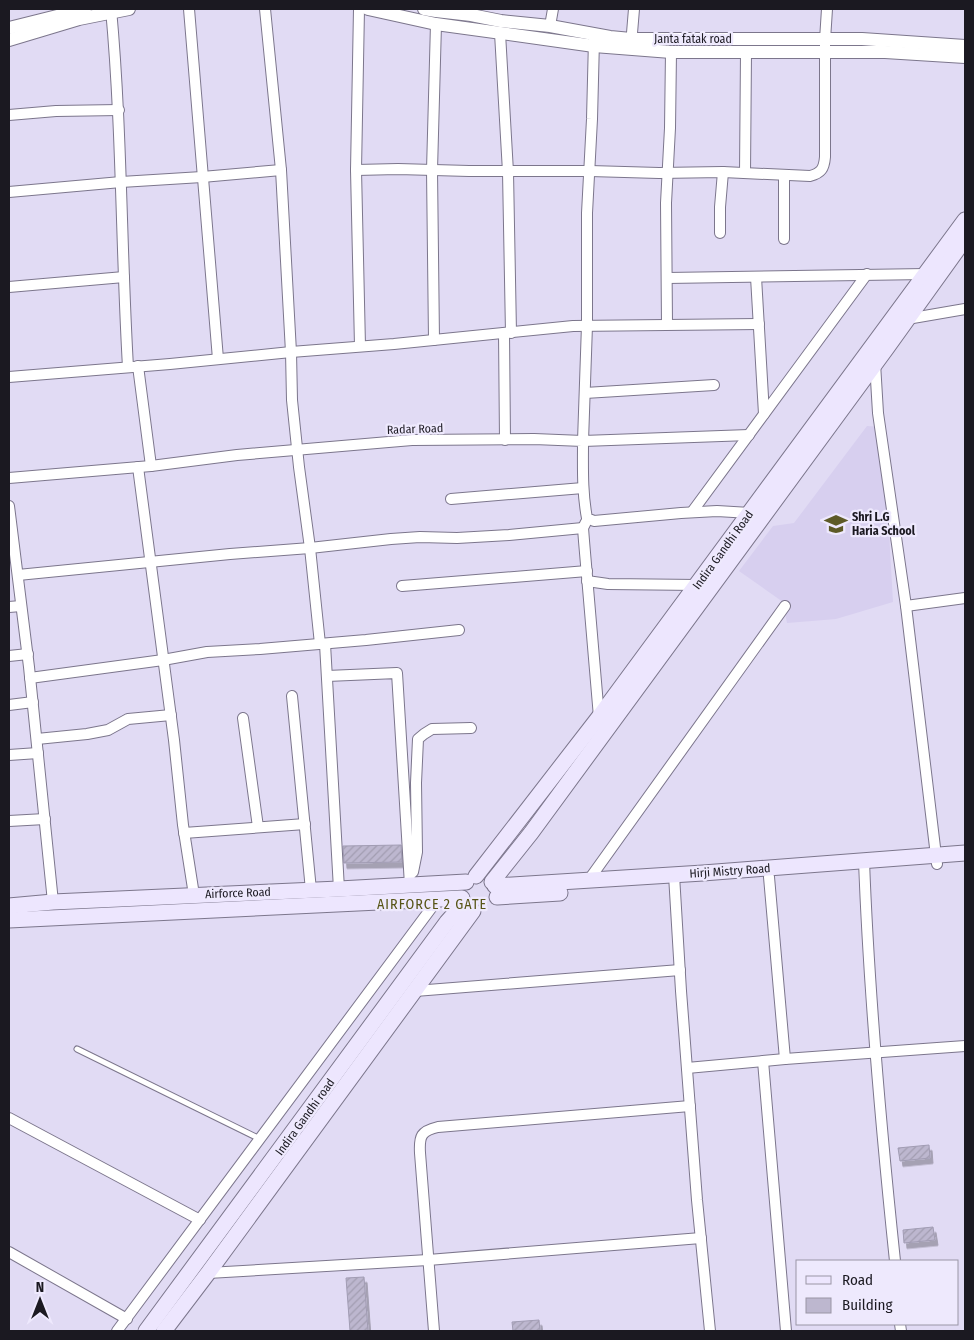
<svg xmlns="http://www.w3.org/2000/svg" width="974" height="1340" font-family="'Fira Sans Condensed',sans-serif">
<defs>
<pattern id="building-hatch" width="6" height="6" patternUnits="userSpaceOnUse" patternTransform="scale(1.25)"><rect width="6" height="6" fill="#bdb7cf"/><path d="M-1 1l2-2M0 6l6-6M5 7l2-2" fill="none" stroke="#a29db1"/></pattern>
<filter id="shadow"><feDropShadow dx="3" dy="5.5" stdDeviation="0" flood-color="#0004"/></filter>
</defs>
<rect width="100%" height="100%" fill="#e1dbf4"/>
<polygon fill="#d7cfef" points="867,426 883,427 893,602 836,619 787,623 783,602 739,571 773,526 794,523"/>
<g fill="url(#building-hatch)" stroke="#a19cb3" filter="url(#shadow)">
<polygon points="401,845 402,862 344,863 343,846"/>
<polygon points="929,1145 930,1158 900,1161 898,1148"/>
<polygon points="933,1227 935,1240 904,1243 903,1230"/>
<polygon points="364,1277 368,1331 350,1331 346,1278"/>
<polygon points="539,1320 540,1331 513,1331 512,1322"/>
</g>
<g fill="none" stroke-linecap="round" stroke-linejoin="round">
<defs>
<polyline id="service" points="77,1049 260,1139"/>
<g id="minor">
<path d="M 111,9 C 122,128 121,248 128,367"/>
<polyline points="189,9 218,359"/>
<polyline points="265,9 281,170 291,352 292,400 299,467 310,548 320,644"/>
<polyline points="359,9 356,170 360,346"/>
<polyline points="550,26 553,9"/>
<polyline points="500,33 508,172 511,333"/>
<polyline points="594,40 592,119 587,213 587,325 583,441 749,435"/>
<polyline points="631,45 634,9"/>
<polyline points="9,115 56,111 119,110"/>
<path d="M 356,170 L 398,169 L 469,171 L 590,171 L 659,173 L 723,172 L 810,176 C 821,173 824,169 825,157 L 825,40 L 827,9"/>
<polyline points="745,173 746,52"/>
<polyline points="784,175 784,239"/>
<polyline points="9,192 121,182 202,177 281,170"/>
<polyline points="720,233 720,207 723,172"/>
<polyline points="756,277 764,414"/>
<polyline points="667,278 926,274"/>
<polyline points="9,287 124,277"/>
<polyline points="907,319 965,309"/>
<polyline points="667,324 666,203 670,128 671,52"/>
<polyline points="504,333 505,440"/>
<polyline points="434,340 432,170 436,24"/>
<polyline points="875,363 878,413 906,606 937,864"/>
<polyline points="138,366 151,466"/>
<polyline points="9,377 170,364 291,352 394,344 573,326 759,324"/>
<polyline points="585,393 714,385"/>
<polyline points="138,467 174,740 183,825 194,895"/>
<path d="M 9,478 L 151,466 L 237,455 L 412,440 L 534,439 L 583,441 C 583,467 582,492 587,518 L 594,521 L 681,513 L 717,511 L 750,513"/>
<polyline points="451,499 583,488"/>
<polyline points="9,506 29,667 53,902"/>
<polyline points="692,512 867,274"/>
<polyline points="586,522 583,528 584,541 599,717"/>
<polyline points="18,575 230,554 310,548 391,539 420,537 457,538 509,535 583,528"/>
<polyline points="587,581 608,584 697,585"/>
<polyline points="402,586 587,571"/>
<polyline points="906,606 965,598"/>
<polyline points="9,607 21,606"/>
<polyline points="325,644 339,889"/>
<polyline points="9,656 28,654"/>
<polyline points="327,676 397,673 410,885"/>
<polyline points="30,678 163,660 207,652 260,649 366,640 459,630"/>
<polyline points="292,696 311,890"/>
<polyline points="9,705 33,702"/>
<polyline points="243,718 258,827"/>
<polyline points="37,739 87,734 108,730 128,719 171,715"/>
<polyline points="9,755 38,753"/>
<polyline points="9,821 45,819"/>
<polyline points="184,833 305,824"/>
<path d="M 864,861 C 869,995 881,1128 895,1261"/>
<polyline points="413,872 417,852 416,783 418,739 424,734 432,729 471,728"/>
<polyline points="674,875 681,991 697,1200 710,1331"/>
<polyline points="769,877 785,1059"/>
<polyline points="588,881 785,606"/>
<polyline points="415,991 680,970"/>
<polyline points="763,1061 786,1331"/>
<polyline points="687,1068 785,1059 965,1046"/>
<polyline points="9,1118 200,1220"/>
<polyline points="9,1252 127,1319"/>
<polyline points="208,1273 428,1260 701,1238"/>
<polyline points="900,1324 901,1331"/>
<polyline points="117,1331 438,899"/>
<path d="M 434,1331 L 420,1153 C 419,1136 421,1131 438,1127 L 690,1106"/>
</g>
<g id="tertiary">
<polyline points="368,9 436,24 594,46 671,52 885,52 965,57"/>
<polyline points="424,9 436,11 471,15 501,21 550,26 610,37 631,39 862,39 965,46"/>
<polyline points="9,28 85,9"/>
<polyline points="9,40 79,19 129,9"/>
</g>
<g id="secondary">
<polyline points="476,876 599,717 965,220"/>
<polyline points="492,882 531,833 886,349 965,239"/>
<polyline points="495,886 703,873 965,853"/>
<polyline points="497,897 560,893"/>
<polyline points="9,906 53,902 339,889 466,882"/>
<polyline points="9,920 462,898"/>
<polyline points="146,1331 447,922 464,903"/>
<polyline points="164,1331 208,1273 473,911"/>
</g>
</defs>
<use href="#service" stroke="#7c768c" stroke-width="7"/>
<use href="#minor" stroke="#7c768c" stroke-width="12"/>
<use href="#tertiary" stroke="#7c768c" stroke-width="14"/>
<use href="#secondary" stroke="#7c768c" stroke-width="17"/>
<use href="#service" stroke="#fff" stroke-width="5"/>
<use href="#minor" stroke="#fff" stroke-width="10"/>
<use href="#tertiary" stroke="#fff" stroke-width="12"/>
<use href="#secondary" stroke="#ede6fe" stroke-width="15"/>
</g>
<defs>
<symbol id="school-bare" viewBox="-9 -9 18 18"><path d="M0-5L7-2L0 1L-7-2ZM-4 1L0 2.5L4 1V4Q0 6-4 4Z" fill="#5d5a27" stroke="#eee9fd" stroke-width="2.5" paint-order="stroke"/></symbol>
</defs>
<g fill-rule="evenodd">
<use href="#school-bare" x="820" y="508" width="32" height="32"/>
</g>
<g text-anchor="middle" stroke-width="4.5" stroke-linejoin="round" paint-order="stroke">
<g font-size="12" fill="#1b1921" stroke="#eee9fd">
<text x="693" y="43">Janta fatak road</text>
<text transform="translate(415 429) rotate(-2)" y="4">Radar Road</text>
<text transform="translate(723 550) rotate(-54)" y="4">Indira Gandhi Road</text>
<text transform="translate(730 871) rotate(-4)" y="4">Hirji Mistry Road</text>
<text transform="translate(238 893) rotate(-2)" y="4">Airforce Road</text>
<text transform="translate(305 1117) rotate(-54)" y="4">Indira Gandhi road</text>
</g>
<g font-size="12" font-weight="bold" fill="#1b1921" stroke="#eee9fd" text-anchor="start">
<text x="852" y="521">Shri L.G<tspan x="852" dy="14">Haria School</tspan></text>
</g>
<g font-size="14" letter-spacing="1" fill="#575417" stroke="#eee9fd">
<text x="432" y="909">AIRFORCE 2 GATE</text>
</g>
</g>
<rect width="974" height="1340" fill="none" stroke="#1b1921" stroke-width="20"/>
<rect x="796" y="1260" width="162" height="65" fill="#eee9fd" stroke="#9a96a5"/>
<rect x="806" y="1276" width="25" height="8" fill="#ede6fe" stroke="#9a96a5"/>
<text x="842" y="1285" font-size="15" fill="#1b1921">Road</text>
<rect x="806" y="1298" width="25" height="15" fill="#bdb7cf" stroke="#9a96a5"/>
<text x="842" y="1310" font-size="15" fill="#1b1921">Building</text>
<g transform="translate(40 1300)" stroke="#eee9fd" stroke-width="4" paint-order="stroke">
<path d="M0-4L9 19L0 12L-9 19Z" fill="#1b1921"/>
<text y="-8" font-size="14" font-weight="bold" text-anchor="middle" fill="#1b1921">N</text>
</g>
</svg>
